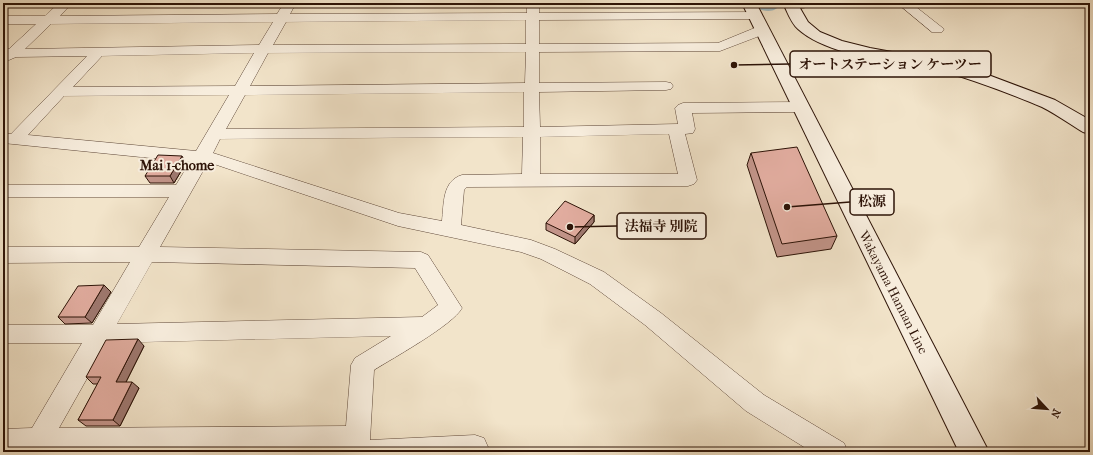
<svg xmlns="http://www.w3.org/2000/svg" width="1093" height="455" font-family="'IM FELL French Canon','Noto Serif JP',serif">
<rect width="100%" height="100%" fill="#f2e4ca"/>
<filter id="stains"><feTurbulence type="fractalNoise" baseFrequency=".005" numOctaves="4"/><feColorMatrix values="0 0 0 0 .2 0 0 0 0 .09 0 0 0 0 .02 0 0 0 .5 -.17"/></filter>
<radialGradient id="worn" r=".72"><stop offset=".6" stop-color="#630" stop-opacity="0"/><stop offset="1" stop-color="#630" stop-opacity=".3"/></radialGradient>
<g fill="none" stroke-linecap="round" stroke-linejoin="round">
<path fill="#a2bbc2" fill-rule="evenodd" d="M 759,3 L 782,3 C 776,11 771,12 761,10 L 758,5 Z"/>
<defs>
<g id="minor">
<path d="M 59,3 L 72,3 L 60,16 L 277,14 L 284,3 L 296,3 L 290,14 L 527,13 L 527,3 L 539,3 L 539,13 L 759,12 L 761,15 L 759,18 L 755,19 L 539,20 L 539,44 L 718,43 L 757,27 L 767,27 L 769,30 L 767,33 L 720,51 L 539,52 L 539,83 L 666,82 L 671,83 L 673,86 L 671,89 L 666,90 L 539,92 L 540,127 L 678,124 L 675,108 L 678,105 L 683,103 L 801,102 L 806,104 L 809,107 L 806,110 L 801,112 L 692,113 L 695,129 L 693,133 L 685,134 L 697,180 L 694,184 L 688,186 L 467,187 L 464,190 L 461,225 L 531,240 L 555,249 L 604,272 L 661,313 L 764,395 L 844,443 L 848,452 L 812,452 L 746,411 L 645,325 L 590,284 L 541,259 L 521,252 L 398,226 L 214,164 L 207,164 L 160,247 L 421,252 L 428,255 L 462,308 C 453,325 393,358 374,370 L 370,440 L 475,435 L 484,438 L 488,447 L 486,452 L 343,452 L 343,450 L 3,452 L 3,429 L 32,428 L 82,343 L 3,343 L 3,325 L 93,325 L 130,262 L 3,263 L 3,247 L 139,247 L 169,197 L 3,197 L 3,185 L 176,185 L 190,162 L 3,143 L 3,133 L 11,134 L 87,56 L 16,57 L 9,60 L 4,59 L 3,49 L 9,49 L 36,24 L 3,24 L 3,16 L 45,16 ZM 526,20 L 526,44 L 273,45 L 286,22 ZM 273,22 L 259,45 L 25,49 L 51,24 ZM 526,52 L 525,83 L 250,86 L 268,53 ZM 254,53 L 235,86 L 73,87 L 102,56 ZM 524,92 L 524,127 L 226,129 L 245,95 ZM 229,95 L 196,151 L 28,135 L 64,96 ZM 669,134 L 678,174 L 540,174 L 540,137 ZM 523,137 L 522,174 L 462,175 C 442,181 444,204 442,221 L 399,213 L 213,153 L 220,139 ZM 152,262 L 415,268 L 438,305 L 422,317 L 117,324 ZM 391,336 L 355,358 L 351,365 L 346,426 L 59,428 L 107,343 Z"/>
<path d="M 786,3 L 814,3 L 812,6 C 804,8 795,10 787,8 L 785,5 Z"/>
<polygon points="897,3 911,3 944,29 942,32 932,32"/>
</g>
<g id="secondary">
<polygon points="742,3 756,3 989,452 959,452"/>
<path d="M 783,3 L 797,3 L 808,22 L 820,32 L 842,41 L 870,48 L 925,58 L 975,70 L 1055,100 L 1090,120 L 1090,134 L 1083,132 C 1070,124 1056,114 1042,107 C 1018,97 987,85 962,77 C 917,64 832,60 798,29 C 791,23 787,11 783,3 Z"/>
</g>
</defs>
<use href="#minor" stroke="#5e4738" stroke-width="1"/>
<use href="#secondary" stroke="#2d1307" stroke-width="2"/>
<use href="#minor" fill="#f7eddd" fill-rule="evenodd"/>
<use href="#secondary" fill="#f7eddd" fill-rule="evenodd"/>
</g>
<g fill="#c29489" stroke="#2d1307">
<polygon points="751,153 837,236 831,249 777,257 747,165"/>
<polygon points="186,163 174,183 150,183 145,176"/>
<polygon points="594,215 594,222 575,244 546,230 546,223"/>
<polygon points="111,292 92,323 65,324 58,317"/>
<polygon points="144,346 126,382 139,388 120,426 86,426 78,420 98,384 93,384 86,377"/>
</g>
<g fill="#9e786f" stroke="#2d1307">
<polygon points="182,156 186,163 174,183 170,176"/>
<polygon points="594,215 594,222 575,244 575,237"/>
<polygon points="104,285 111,292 92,323 85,317"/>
<polygon points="138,339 144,346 123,388 116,382"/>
<polygon points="132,382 139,388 120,426 113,420"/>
</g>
<g fill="#e1ac9f" stroke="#2d1307">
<polygon points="797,147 837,236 782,244 751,153"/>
<polygon points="158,155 182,156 170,176 145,176"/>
<polygon points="565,201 594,215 575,237 546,223"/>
<polygon points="104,285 85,317 58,317 78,286"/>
<polygon points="138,339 116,382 132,382 113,420 78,420 101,377 86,377 106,340"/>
</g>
<g text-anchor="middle" stroke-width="4" stroke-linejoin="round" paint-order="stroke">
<g font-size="13" fill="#2d1307" stroke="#f7eddd">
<text transform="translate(894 292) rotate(63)" y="5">Wakayama Hannan Line</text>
</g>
<g font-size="14" font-weight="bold" fill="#2d1307" stroke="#f7eddd">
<text x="177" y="170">Mai 1-chome</text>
</g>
</g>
<path fill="none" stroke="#2d1307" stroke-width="1.5" d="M734 65L790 64M787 207L850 202M570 227L617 226"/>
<g fill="#2d1307" stroke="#f7eddd" stroke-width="1.5">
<circle cx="734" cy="65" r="4"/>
<circle cx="787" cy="207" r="4"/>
<circle cx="570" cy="227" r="4"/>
</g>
<g fill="#f7eddd" stroke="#2d1307" stroke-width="1.5">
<rect x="790" y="51" width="201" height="26" rx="4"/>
<rect x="850" y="189" width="44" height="26" rx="4"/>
<rect x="617" y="213" width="89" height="26" rx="4"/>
</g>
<g font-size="14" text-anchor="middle" font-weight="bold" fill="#2d1307">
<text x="890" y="69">オートステーション ケーツー</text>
<text x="872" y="206">松源</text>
<text x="661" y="231">法福寺 別院</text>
</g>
<rect width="1093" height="455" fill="none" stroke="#f2e4ca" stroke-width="16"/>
<rect x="4" y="4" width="1085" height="447" fill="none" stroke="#2d1307" stroke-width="2"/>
<rect x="8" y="8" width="1077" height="439" fill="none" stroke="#2d1307"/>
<g transform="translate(1047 409) rotate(116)" stroke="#f7eddd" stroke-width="3" paint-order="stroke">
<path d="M0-3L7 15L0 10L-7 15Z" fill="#2d1307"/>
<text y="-6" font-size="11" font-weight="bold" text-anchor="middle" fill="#2d1307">N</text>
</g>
<rect width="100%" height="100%" filter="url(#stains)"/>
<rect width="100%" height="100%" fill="url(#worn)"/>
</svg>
